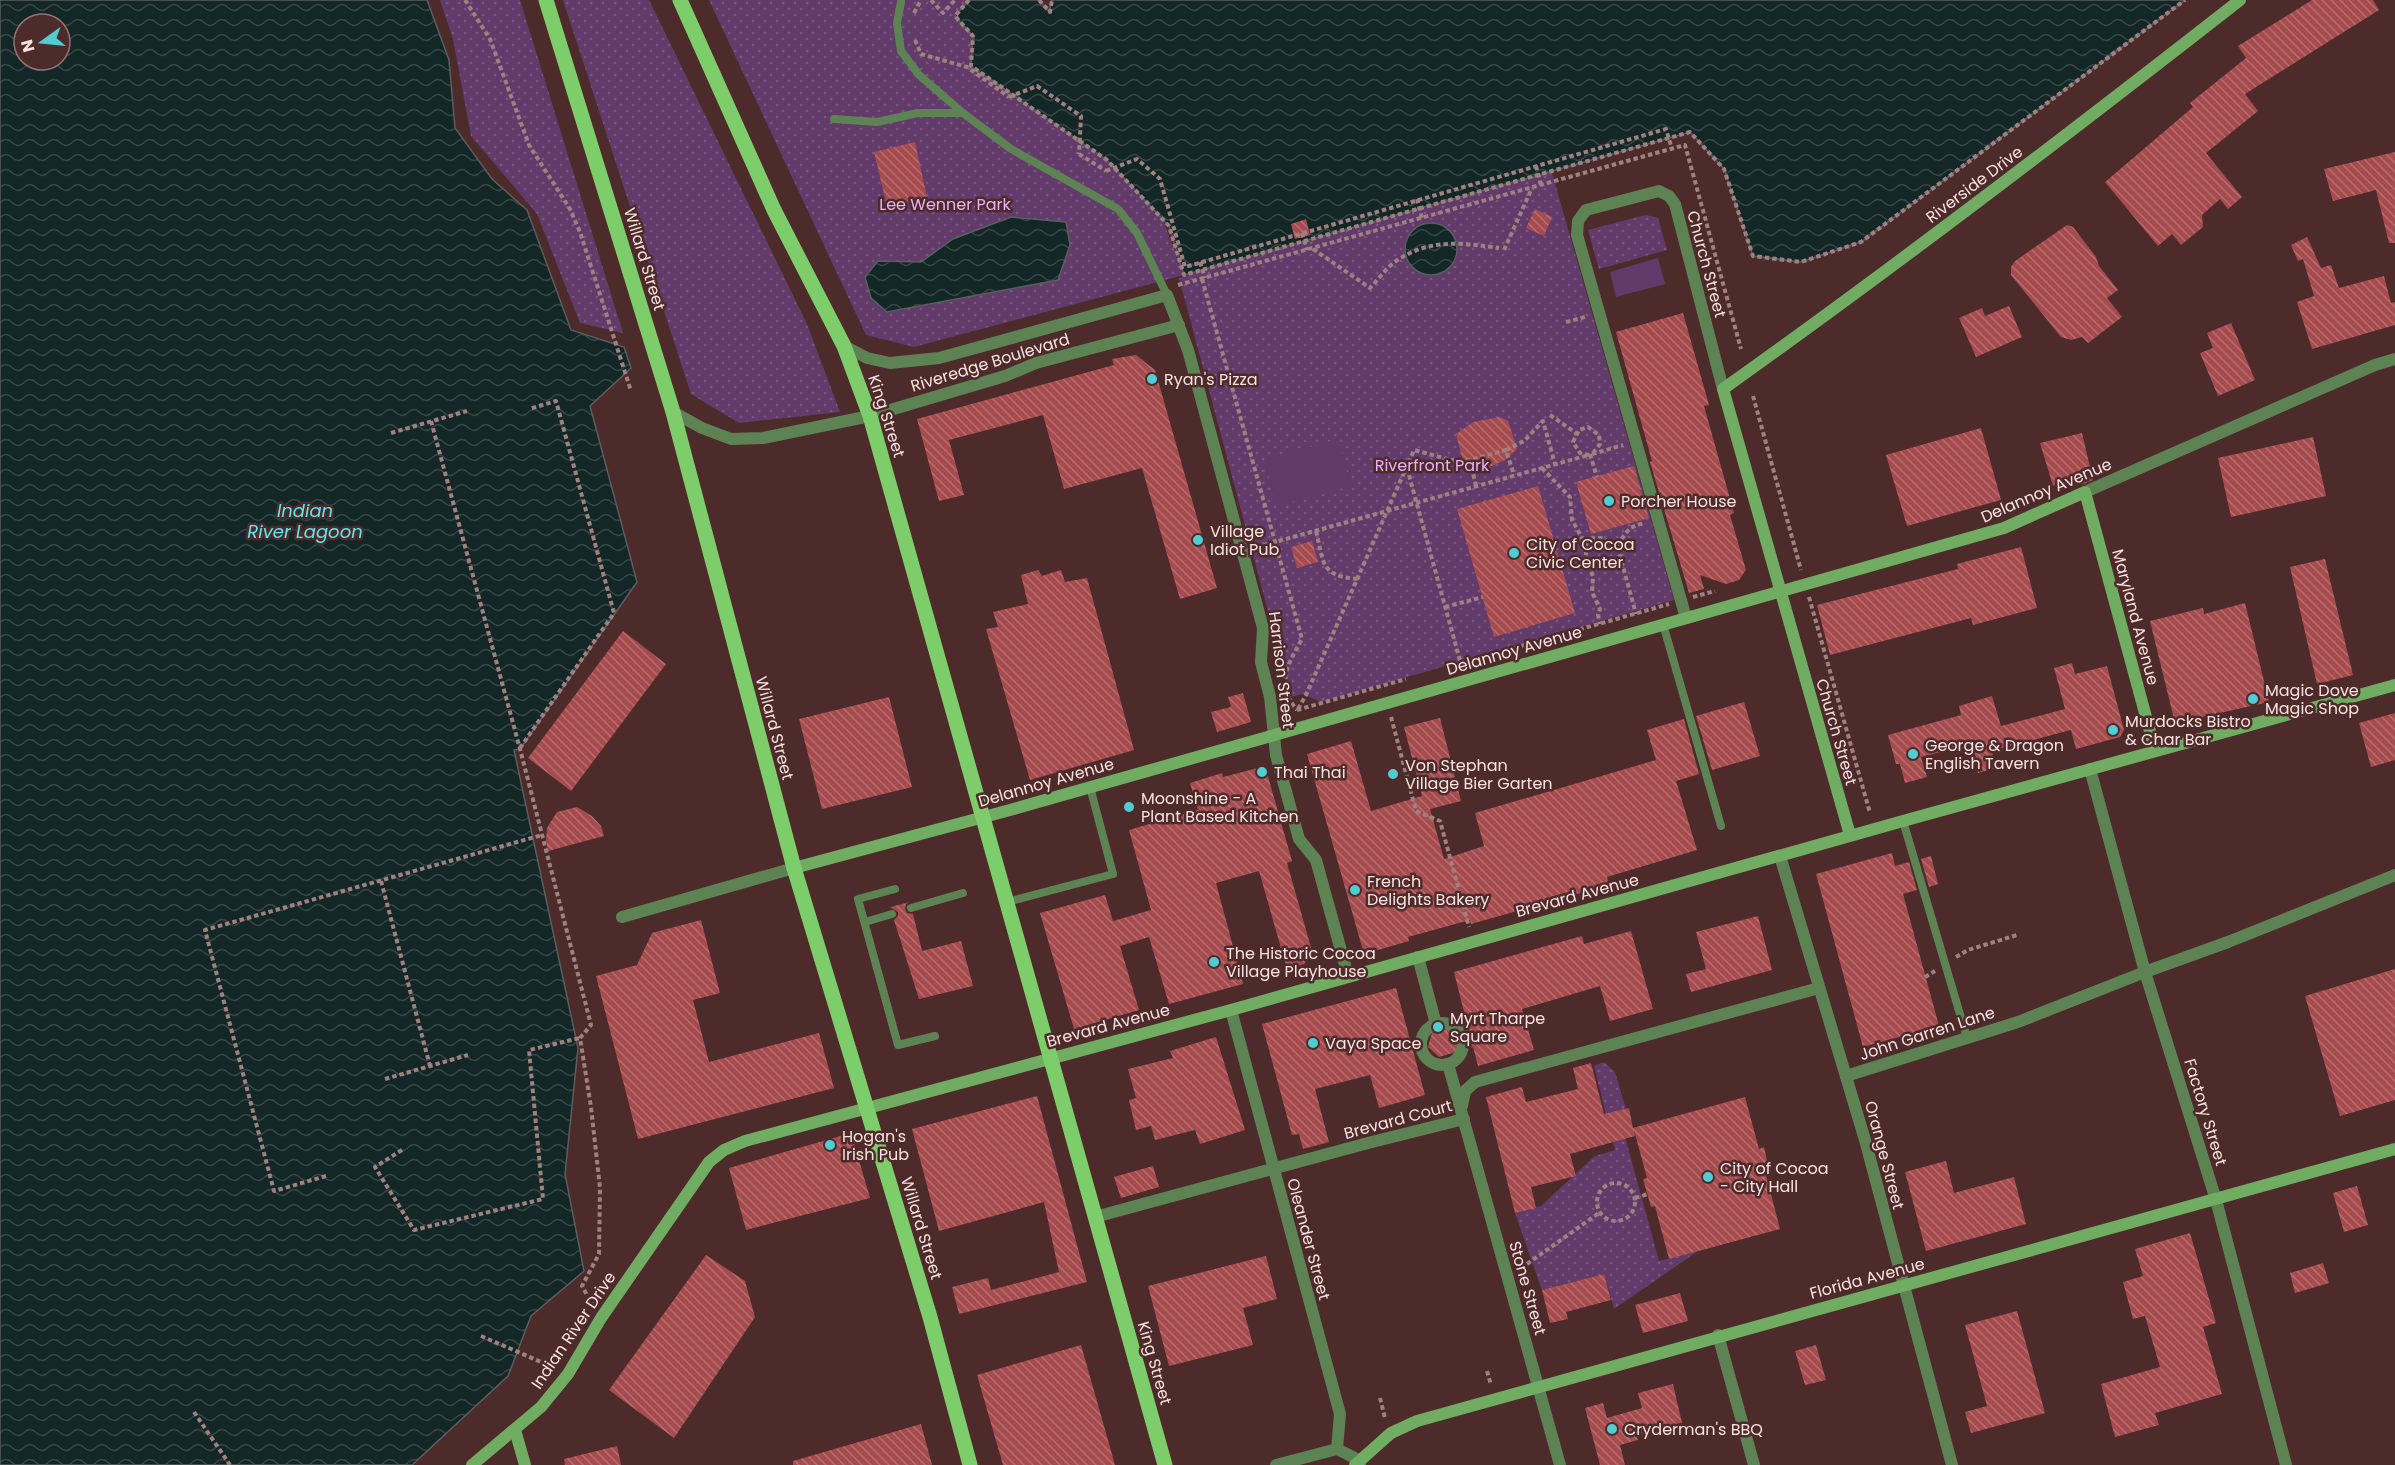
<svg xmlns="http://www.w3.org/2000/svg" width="2395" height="1465" font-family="Poppins,sans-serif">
<defs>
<pattern id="green-dots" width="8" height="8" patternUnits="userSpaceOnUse" patternTransform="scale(1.5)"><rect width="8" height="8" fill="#623b6b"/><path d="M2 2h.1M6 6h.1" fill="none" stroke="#795780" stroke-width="1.8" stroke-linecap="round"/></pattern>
<pattern id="water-waves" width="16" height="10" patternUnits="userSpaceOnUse" patternTransform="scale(1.5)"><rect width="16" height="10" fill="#142727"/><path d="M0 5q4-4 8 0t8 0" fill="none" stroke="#374646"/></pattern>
<pattern id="building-back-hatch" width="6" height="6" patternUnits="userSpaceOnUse" patternTransform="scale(1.5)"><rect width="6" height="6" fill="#a64b4e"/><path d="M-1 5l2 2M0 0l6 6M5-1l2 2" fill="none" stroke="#b76d70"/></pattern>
</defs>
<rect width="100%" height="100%" fill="#4e2b2b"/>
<g fill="url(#green-dots)">
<polygon points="440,0 520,0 623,333 580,323 537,214 471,136 453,39"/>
<polygon points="563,0 649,0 807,324 840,412 739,423 691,394"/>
<polygon points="709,0 969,0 955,16 973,36 971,66 1107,160 1162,218 1184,275 914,347 866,335"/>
<polygon points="1550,166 1674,600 1321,702 1303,694 1291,697 1179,278"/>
<polygon points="1646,215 1658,218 1667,250 1599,269 1588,230"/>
<polygon points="1604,1062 1615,1072 1626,1109 1619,1111 1621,1122 1659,1261 1698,1251 1614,1309 1604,1274 1542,1290 1515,1213 1541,1206 1595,1156 1615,1150 1594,1066"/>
</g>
<g fill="#623b6b">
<polygon points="1658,258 1665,284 1616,297 1610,272"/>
<polygon points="1338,439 1351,486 1277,506 1264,460"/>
</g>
<g fill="url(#water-waves)" stroke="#595f5e" stroke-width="1.5" fill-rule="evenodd">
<path d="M 0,0 L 427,0 L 449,60 L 455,128 L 492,179 L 527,210 L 571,330 L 624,347 L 631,368 L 590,406 L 637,582 L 520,749 L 514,750 L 578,1048 L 565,1174 L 584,1271 L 531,1316 L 508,1376 L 412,1465 L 0,1465 ZM 24,24 L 60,24 L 60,60 L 24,60 Z"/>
<polygon points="969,0 1039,0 1049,12 1052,0 2185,0 1861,242 1801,262 1753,256 1724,169 1690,132 1184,275 1169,226 1107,160 971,66 973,36 955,16"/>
<polygon points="1011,217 1066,222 1070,245 1058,280 887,312 871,298 865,277 878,261 921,262 953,239"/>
<circle cx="1431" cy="249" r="26"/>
</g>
<g fill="url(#building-back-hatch)">
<polygon points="2312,0 2373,0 2379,10 2245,94 2258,111 2206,153 2242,197 2228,209 2220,199 2202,215 2203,227 2181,245 2172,234 2158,246 2105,182 2193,107 2190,103 2246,58 2238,46"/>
<polygon points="915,142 927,197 887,206 874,152"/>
<polygon points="2395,152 2395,243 2389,243 2376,190 2333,201 2324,169"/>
<polygon points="1535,209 1552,217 1544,236 1526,228"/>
<polygon points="1306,219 1310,235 1295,239 1291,224"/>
<polygon points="2067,225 2073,227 2096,257 2099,266 2118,290 2107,298 2122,317 2088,343 2082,337 2071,340 2061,337 2011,275 2011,267 2015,261"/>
<polygon points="2307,237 2321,268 2331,265 2339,288 2384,276 2391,303 2395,302 2395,325 2312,349 2297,302 2314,296 2303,259 2298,261 2291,245"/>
<polygon points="2009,306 2022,337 1976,357 1959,318 1982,308 1985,316"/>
<polygon points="1683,313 1709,405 1704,406 1734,513 1730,515 1746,570 1739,580 1726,584 1700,575 1704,589 1689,593 1650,462 1652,461 1616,332"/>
<polygon points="2231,323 2255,380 2218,396 2200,353 2213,348 2207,333"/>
<polygon points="1136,355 1155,370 1217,588 1180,599 1142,468 1064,489 1043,415 949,440 964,495 939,501 917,419 1114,365 1112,359"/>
<polygon points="1500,417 1508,421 1517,449 1505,460 1492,466 1478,468 1464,464 1456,434 1473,422"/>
<polygon points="1981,428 2001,500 1907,526 1886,455"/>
<polygon points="2082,433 2093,480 2081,485 2077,474 2053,486 2040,443"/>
<polygon points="2313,437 2326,496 2231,517 2218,458"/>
<polygon points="1634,466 1649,518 1591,534 1576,482"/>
<polygon points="1538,486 1575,613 1494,637 1457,509"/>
<polygon points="1312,541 1318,562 1297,568 1291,547"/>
<polygon points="2021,547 2037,608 1973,625 1971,618 1830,655 1817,605 1958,569 1957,564"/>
<polygon points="2325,559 2353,675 2317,684 2290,567"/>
<polygon points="1038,570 1042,576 1061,570 1065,582 1087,578 1134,750 1030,780 986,629 998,627 993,612 1028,604 1021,575"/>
<polygon points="2245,603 2269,702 2175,723 2150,621 2203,608 2204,614"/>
<polygon points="623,631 666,664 571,791 528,758"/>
<polygon points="2072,663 2075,674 2107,666 2124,730 2120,737 2076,749 2071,730 1992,751 1996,768 1978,773 1970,745 1921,757 1927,777 1905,783 1900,764 1896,764 1888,735 1961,715 1959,706 1992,696 2001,726 2065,709 2054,668"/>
<polygon points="1243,693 1251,722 1217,732 1211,712 1231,707 1228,697"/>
<polygon points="889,697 912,787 822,809 799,719"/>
<polygon points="1744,702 1760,756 1712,770 1696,716"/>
<polygon points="2395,713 2395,760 2371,767 2359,723"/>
<polygon points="1440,718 1461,801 1430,809 1444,859 1484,846 1475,813 1656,760 1647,730 1684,719 1699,774 1676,781 1697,850 1607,877 1609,885 1471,924 1470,920 1408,937 1409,941 1364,954 1307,754 1351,741 1371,811 1422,796 1404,727"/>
<polygon points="1258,768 1267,773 1292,861 1287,863 1312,951 1304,964 1287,969 1259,871 1216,883 1243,984 1169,1004 1149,937 1120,946 1139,1010 1074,1029 1040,913 1105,895 1113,921 1151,910 1129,830 1198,810 1190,783 1222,773 1223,777"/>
<polygon points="577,807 592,816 601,826 604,836 548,851 546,841 547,828 557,812"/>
<polygon points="1892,853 1895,866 1909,862 1917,890 1903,894 1939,1026 1863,1047 1816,874"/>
<polygon points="1931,856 1938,884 1929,887 1921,859"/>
<polygon points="910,902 906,904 905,909 907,913 913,914 922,951 961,941 973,986 919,999 894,920 898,916 898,912 890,907"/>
<polygon points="1758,916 1772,970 1691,992 1686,974 1706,969 1696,932"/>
<polygon points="701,920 720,993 693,1000 709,1062 819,1033 834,1088 638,1139 596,976 637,965 652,933"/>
<polygon points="1631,931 1653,1009 1610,1021 1600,986 1522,1009 1534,1050 1478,1066 1473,1047 1439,1057 1428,1047 1432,1033 1467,1024 1454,972 1582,936 1584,944"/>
<polygon points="2395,969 2395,1100 2340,1116 2305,996"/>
<polygon points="1396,988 1425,1095 1379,1108 1370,1075 1315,1089 1329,1142 1303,1149 1299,1134 1292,1135 1262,1024"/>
<polygon points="1216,1037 1245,1130 1200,1144 1195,1130 1155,1140 1151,1126 1136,1130 1129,1100 1136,1098 1128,1069 1173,1058 1170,1051"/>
<polygon points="1591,1063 1604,1114 1629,1108 1633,1128 1745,1097 1759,1149 1764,1147 1770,1173 1766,1175 1780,1229 1669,1259 1655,1206 1651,1207 1643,1179 1647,1178 1634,1130 1635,1136 1570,1154 1576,1176 1531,1187 1536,1208 1515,1213 1486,1097 1522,1087 1526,1102 1578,1089 1573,1068"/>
<polygon points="1037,1096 1087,1282 959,1314 952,1287 988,1278 991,1290 1059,1272 1044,1202 939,1231 912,1129"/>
<polygon points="851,1133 870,1198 746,1230 729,1168"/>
<polygon points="1946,1161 1954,1193 2014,1177 2026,1224 1926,1251 1905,1172"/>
<polygon points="1153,1166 1159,1187 1121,1198 1114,1177"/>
<polygon points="2357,1186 2368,1225 2344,1232 2333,1193"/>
<polygon points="2190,1233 2216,1323 2203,1327 2222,1394 2155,1413 2159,1425 2115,1437 2101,1384 2160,1367 2145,1316 2133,1319 2123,1282 2143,1276 2135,1249"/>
<polygon points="706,1255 745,1281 755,1317 674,1438 609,1390"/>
<polygon points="1266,1256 1277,1299 1243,1308 1253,1345 1169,1366 1148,1286"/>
<polygon points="2323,1263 2329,1283 2295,1293 2290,1273"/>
<polygon points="1604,1274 1611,1300 1566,1312 1568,1319 1550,1323 1542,1290"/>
<polygon points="1680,1293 1688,1321 1643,1333 1635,1305"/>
<polygon points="2017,1311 2045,1413 1971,1433 1965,1412 1987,1406 1965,1325"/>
<polygon points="1081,1345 1115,1465 1003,1465 977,1375"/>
<polygon points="1816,1345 1826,1380 1805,1385 1795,1351"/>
<polygon points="1673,1384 1682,1423 1636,1435 1638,1440 1620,1445 1625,1465 1600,1465 1585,1408 1603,1403 1607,1418 1642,1408 1638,1393"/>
<polygon points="921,1424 932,1465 793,1465 793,1461"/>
<polygon points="617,1446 621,1465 565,1465 564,1459"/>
</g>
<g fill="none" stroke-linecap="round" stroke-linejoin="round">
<g stroke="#9f8181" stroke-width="4" stroke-dasharray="4.5 3" stroke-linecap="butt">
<polyline points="465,0 490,39 529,145 570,209 580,232 631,391"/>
<polyline points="931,0 943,13 955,0"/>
<polyline points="969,0 955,16 973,36 971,66 1107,160 1169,226 1184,275 1690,132 1724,169 1753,256 1801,262 1861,242 2185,0"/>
<polyline points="1039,0 1050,12 1052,0"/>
<polyline points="914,13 921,0"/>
<polyline points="915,40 921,54 967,67 1009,97"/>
<polyline points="1079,154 1106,171"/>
<path d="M 1313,249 L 1370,288 C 1378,280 1386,268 1396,261 C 1430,238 1462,243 1499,248"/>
<polyline points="1504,250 1532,188"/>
<path d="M 1202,279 L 1302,639 C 1288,664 1275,684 1297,710"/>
<polyline points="1178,285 1685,145 1741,349"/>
<polyline points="1566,322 1585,317"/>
<polyline points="1753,396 1801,570"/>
<polyline points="1550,415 1576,433"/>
<polyline points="431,421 520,749 591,1025 580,1038 591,1107 600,1188 599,1254 582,1286 592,1304"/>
<polyline points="391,433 467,411"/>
<polyline points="1506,450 1524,441 1543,421 1555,464"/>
<polyline points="1593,453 1600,444 1599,435 1588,427 1579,430 1573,442 1580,453 1589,455 1623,445"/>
<polyline points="1590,454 1597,477"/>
<polyline points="1407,468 1462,668"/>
<polyline points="1542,468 1570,497 1572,520 1586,545 1586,561 1593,576 1592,592 1600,609 1598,615 1600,624"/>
<polyline points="1476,486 1470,460 1506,450 1514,475"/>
<path d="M 1316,531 C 1324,563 1320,576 1358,579"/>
<polyline points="1583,539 1601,538 1617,545 1636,614"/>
<polyline points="1617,545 1630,528 1643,523"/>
<polyline points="1257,547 1589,455"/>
<polyline points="1693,597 1715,591"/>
<polyline points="1809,597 1870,813"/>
<polyline points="1445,607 1483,597"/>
<polyline points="1500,652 1669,604"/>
<polyline points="1298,709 1306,695 1414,450 1451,460 1470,460"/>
<polyline points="1297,710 1406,679"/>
<polyline points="1391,717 1416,811 1440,821 1469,927"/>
<polyline points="520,748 614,613 556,401 529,409"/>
<polyline points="381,881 430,1066"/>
<polyline points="1956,957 1968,950 2017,935"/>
<polyline points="1925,977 1935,971"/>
<polyline points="385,1079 468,1055"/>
<polyline points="402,1150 375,1167 414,1230 543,1199 529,1050 580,1038"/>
<polyline points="326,1176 274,1191 205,930 542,835"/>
<circle cx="1616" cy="1202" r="19"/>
<polyline points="1635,1198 1648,1194"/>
<polyline points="1527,1264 1599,1213"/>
<polyline points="481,1336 555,1368"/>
<polyline points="1487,1371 1491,1385"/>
<polyline points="1380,1398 1385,1418"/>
<polyline points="194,1412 230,1465"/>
</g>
<g stroke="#5d8254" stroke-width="8">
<polyline points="901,2 897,23 901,51 919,75 963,113 1011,149 1118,209 1137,233 1167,295"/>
<polyline points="834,119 877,122 918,113 963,113"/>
<polyline points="1663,624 1721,826"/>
<polyline points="1903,821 1967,1038"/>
<polyline points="895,889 858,899 898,1045 935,1036"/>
<polyline points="1007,902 1113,874 1090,787"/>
<polyline points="911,908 963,893"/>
<polyline points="865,922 892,914"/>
</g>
<g stroke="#5d8254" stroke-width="12">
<polyline points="844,346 867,358 890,363 939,358 1167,295 1188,350 1263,628 1261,662 1270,697 1276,755 1299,839 1316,860 1348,976"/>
<polyline points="673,412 702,428 731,439 763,438 870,416 1005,376 1036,363 1179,325"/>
<polyline points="2085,492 2375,365 2395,359"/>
<polyline points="1686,618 1577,235 1578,221 1586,210 1659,191 1669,196 1675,204 1723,389"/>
<polyline points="2090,769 2145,972 2216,1200 2286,1465"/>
<polyline points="1780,856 1865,1140 1952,1465"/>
<polyline points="622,917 794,868"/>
<polyline points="1418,957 1436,1024"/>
<polyline points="1231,1010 1340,1414 1337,1449"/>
<circle cx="1442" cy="1044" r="21"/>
<polyline points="1448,1064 1560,1465"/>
<polyline points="1846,1076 2018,1022 2145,972 2228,942 2395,875"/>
<polyline points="1462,1106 1465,1091 1475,1082 1819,988"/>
<polyline points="1095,1217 1368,1143 1464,1119"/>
<polyline points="1718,1335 1754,1465"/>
<polyline points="1337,1449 1359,1460 1360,1465"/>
<polyline points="1276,1465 1337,1449"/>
</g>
<g stroke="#70ac61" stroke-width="12">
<path d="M 1850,835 L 1723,389 C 1899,264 2070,133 2240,0"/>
<polyline points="794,868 1010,810 2004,528 2085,492 2155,750"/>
<polyline points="515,1430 525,1465"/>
<polyline points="472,1465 541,1407 568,1374 601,1318 709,1162 724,1150 745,1141 1231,1010 1903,821 2395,685"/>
<polyline points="1355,1465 1391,1433 1417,1421 2395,1149"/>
</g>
<g stroke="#7ecd6b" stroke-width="15">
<polyline points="546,0 673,412 794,868 930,1317 970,1465"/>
<polyline points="680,0 774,210 844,346 870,416 1165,1465"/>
</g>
<g stroke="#9f8181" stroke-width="4" stroke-dasharray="4.5 3" stroke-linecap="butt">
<polyline points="1009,97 1037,86 1081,116 1079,154"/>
<polyline points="1536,166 1541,185"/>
<polyline points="1106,171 1137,159 1160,179 1185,267 1666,129 1672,149"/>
<polyline points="1417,199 1422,218"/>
<polyline points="1302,233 1307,250"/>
<polyline points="1200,262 1205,278"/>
</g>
</g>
<g fill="#51ccd2" stroke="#4e2b2b" stroke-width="2">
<circle cx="1152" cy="379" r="6"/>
<circle cx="1609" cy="501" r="6"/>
<circle cx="1198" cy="540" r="6"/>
<circle cx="1514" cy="553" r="6"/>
<circle cx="2253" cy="699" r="6"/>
<circle cx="2113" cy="730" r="6"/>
<circle cx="1913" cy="754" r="6"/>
<circle cx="1262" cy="772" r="6"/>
<circle cx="1393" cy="774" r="6"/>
<circle cx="1129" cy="807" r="6"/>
<circle cx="1355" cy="890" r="6"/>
<circle cx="1214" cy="962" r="6"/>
<circle cx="1438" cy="1027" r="6"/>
<circle cx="1313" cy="1043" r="6"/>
<circle cx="830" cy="1145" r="6"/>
<circle cx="1708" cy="1177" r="6"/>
<circle cx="1612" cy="1429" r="6"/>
</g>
<g text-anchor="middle" stroke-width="5" stroke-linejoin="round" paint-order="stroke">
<g font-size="16" fill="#f9e1e0" stroke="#4e2b2b">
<text transform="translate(1974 184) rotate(-37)" y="6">Riverside Drive</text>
<text transform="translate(645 259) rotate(73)" y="6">Willard Street</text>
<text transform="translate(1707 264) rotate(75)" y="6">Church Street</text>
<text transform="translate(990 362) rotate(-17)" y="6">Riveredge Boulevard</text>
<text transform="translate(887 416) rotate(72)" y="6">King Street</text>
<text transform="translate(2046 490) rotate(-23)" y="6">Delannoy Avenue</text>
<text transform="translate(2136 617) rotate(75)" y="6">Maryland Avenue</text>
<text transform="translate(1514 650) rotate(-16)" y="6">Delannoy Avenue</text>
<text transform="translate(1282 670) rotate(83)" y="6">Harrison Street</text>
<text transform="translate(775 728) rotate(75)" y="6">Willard Street</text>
<text transform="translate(1837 732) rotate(74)" y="6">Church Street</text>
<text transform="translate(1046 782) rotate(-16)" y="6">Delannoy Avenue</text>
<text transform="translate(1577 895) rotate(-15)" y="6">Brevard Avenue</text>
<text transform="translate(1108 1025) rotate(-15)" y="6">Brevard Avenue</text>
<text transform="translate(1927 1033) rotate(-18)" y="6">John Garren Lane</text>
<text transform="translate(2206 1112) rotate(73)" y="6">Factory Street</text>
<text transform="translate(1398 1119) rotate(-15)" y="6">Brevard Court</text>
<text transform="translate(1885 1155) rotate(75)" y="6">Orange Street</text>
<text transform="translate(922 1228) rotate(73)" y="6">Willard Street</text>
<text transform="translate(1309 1239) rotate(75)" y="6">Oleander Street</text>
<text transform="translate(1867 1278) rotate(-15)" y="6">Florida Avenue</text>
<text transform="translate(1528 1288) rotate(74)" y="6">Stone Street</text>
<text transform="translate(573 1330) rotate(-56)" y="6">Indian River Drive</text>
<text transform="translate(1155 1363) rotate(74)" y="6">King Street</text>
</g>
<g font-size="16" fill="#ebaffa" stroke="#4e2b2b">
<text x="945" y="210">Lee Wenner Park</text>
<text x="1432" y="471">Riverfront Park</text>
</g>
<g font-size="16" fill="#f9e1e0" stroke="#4e2b2b" text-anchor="start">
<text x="1164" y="385">Ryan's Pizza</text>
<text x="1621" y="507">Porcher House</text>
<text x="1210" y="537">Village<tspan x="1210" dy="18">Idiot Pub</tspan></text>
<text x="1526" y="550">City of Cocoa<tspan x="1526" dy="18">Civic Center</tspan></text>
<text x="2265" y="696">Magic Dove<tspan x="2265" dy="18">Magic Shop</tspan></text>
<text x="2125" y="727">Murdocks Bistro<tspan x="2125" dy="18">&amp; Char Bar</tspan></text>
<text x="1925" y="751">George &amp; Dragon<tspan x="1925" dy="18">English Tavern</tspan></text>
<text x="1405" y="771">Von Stephan<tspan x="1405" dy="18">Village Bier Garten</tspan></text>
<text x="1274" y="778">Thai Thai</text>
<text x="1141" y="804">Moonshine - A<tspan x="1141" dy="18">Plant Based Kitchen</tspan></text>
<text x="1367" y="887">French<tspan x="1367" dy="18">Delights Bakery</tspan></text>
<text x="1226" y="959">The Historic Cocoa<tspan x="1226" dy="18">Village Playhouse</tspan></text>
<text x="1450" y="1024">Myrt Tharpe<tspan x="1450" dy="18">Square</tspan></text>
<text x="1325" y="1049">Vaya Space</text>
<text x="842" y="1142">Hogan's<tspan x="842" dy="18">Irish Pub</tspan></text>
<text x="1720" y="1174">City of Cocoa<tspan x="1720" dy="18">- City Hall</tspan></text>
<text x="1624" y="1435">Cryderman's BBQ</text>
</g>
<g font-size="18" font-style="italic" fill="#5be8ef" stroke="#4e2b2b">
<text x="305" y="517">Indian<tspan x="305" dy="21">River Lagoon</tspan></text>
</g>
</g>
<g transform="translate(42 42) rotate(255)"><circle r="28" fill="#4e2b2b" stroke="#927473" stroke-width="1.5"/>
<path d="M0-4.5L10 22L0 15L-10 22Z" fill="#51ccd2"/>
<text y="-9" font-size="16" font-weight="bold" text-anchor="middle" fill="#f9e1e0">N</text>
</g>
</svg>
